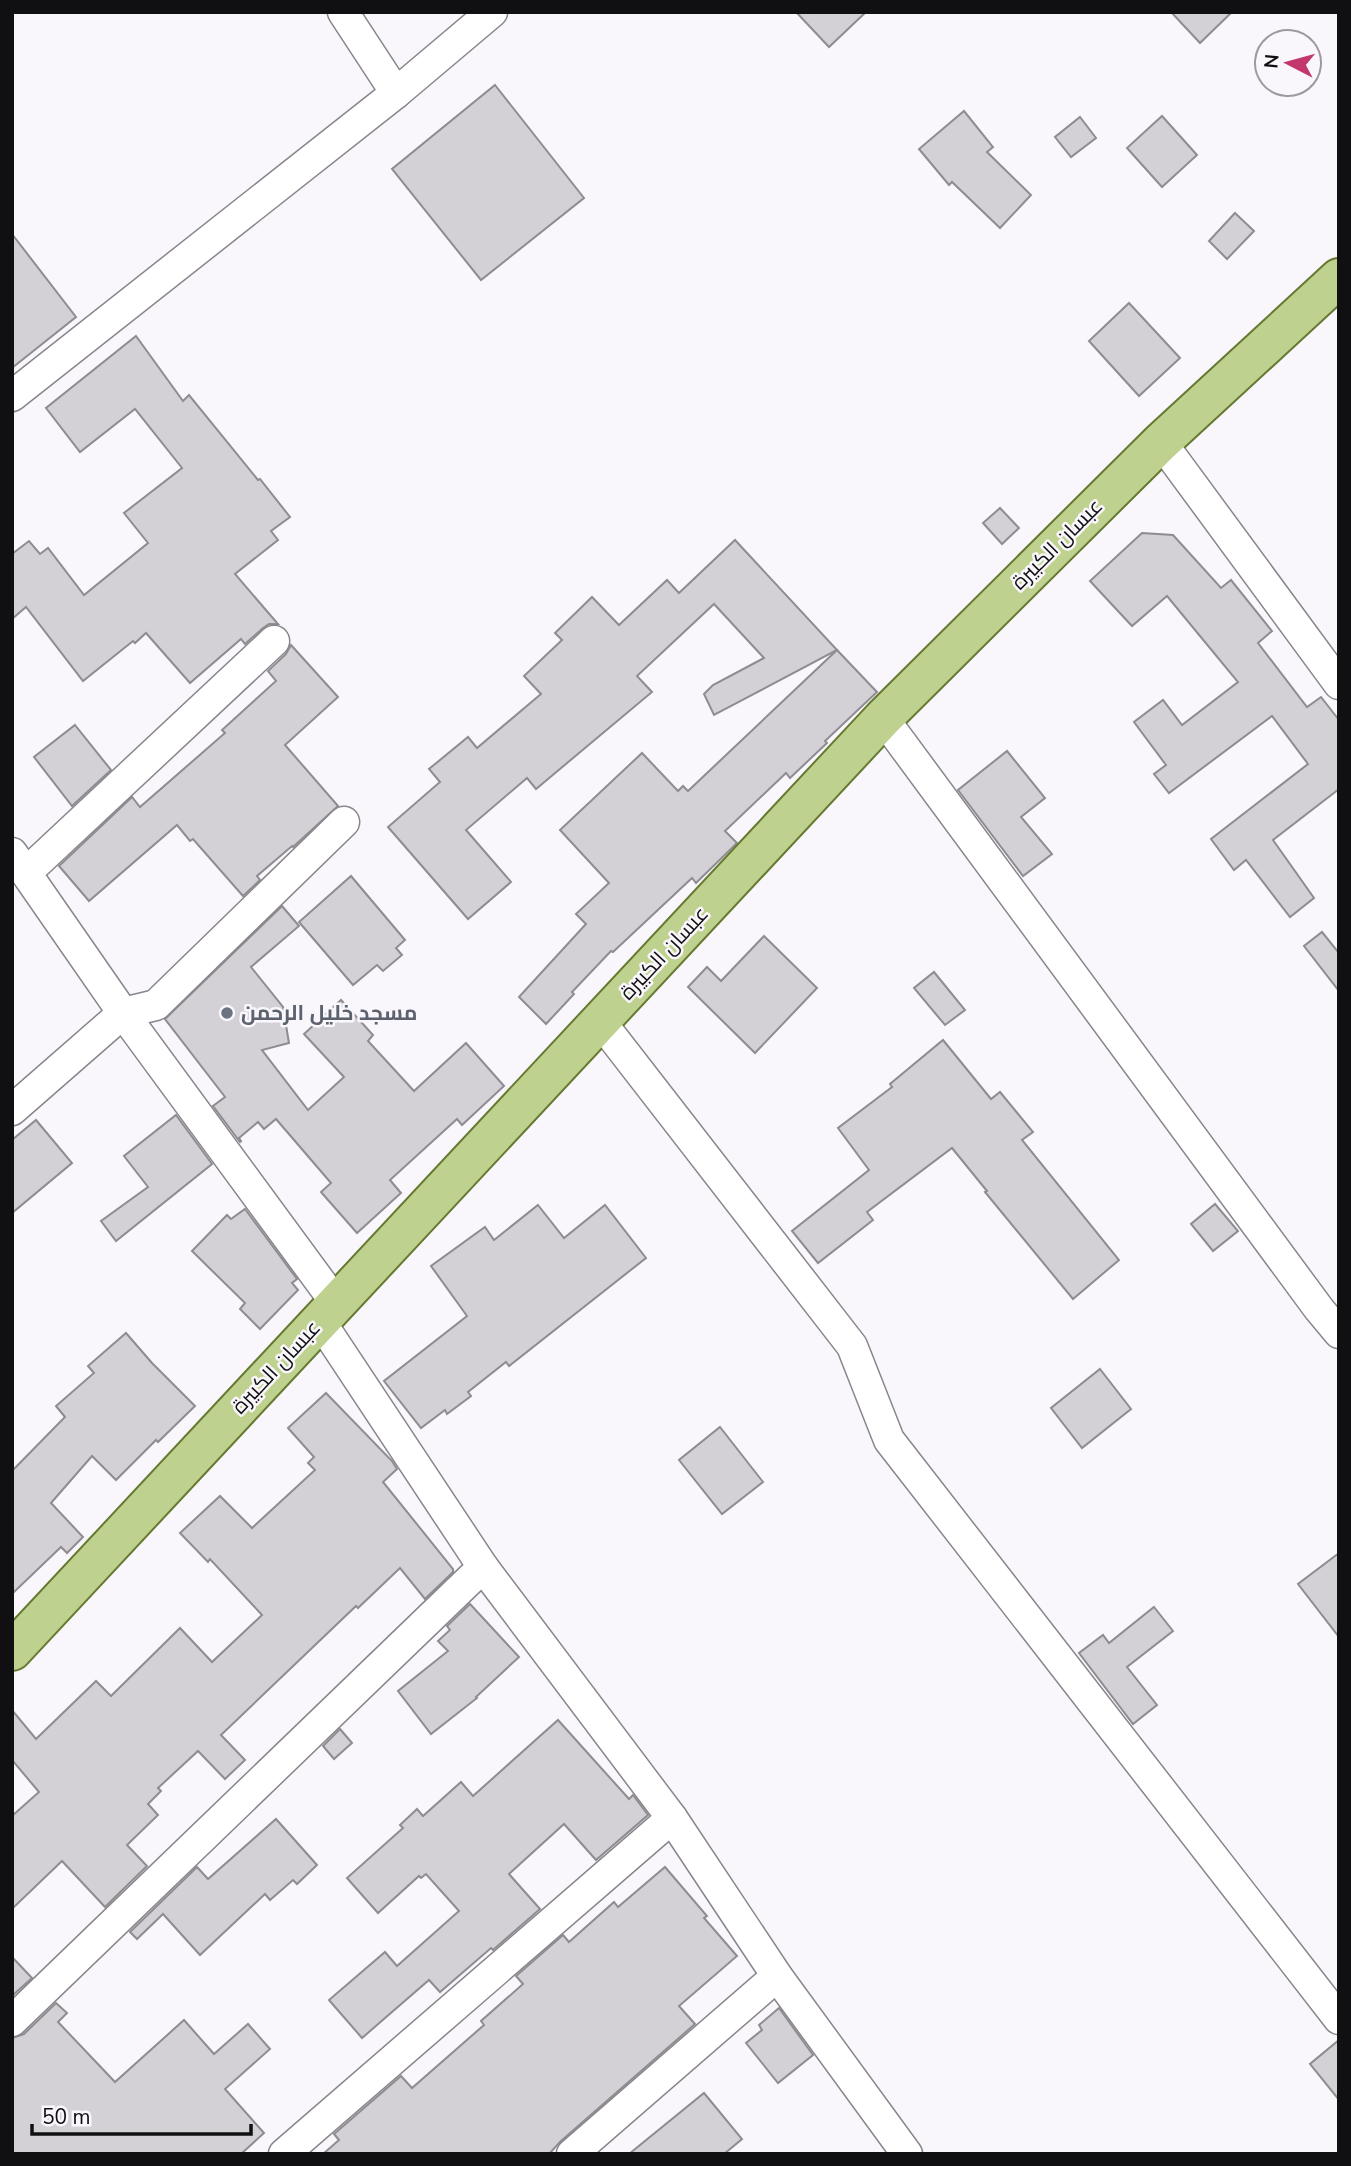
<svg xmlns="http://www.w3.org/2000/svg" width="1351" height="2166" font-family="'Nunito Sans',Cairo,sans-serif">
<rect width="100%" height="100%" fill="#f9f6fc"/>
<g fill="#d3d0d6" stroke="#8f8c91" stroke-width="2">
<polygon points="796,12 866,12 829,47"/>
<polygon points="1171,12 1232,12 1200,43"/>
<polygon points="495,85 584,198 481,280 392,169"/>
<polygon points="964,111 993,147 987,152 1031,195 1000,228 952,182 949,185 919,149"/>
<polygon points="1162,116 1197,155 1162,187 1127,148"/>
<polygon points="1080,117 1096,138 1071,157 1055,137"/>
<polygon points="1235,213 1254,231 1227,259 1209,241"/>
<polygon points="12,234 76,317 12,368"/>
<polygon points="1129,303 1180,358 1139,396 1089,341"/>
<polygon points="136,336 183,401 189,395 258,480 260,479 290,517 271,531 278,540 235,574 278,624 269,624 263,628 245,644 241,639 190,683 146,633 135,643 133,641 83,681 26,607 12,619 12,554 29,541 40,554 48,548 84,595 148,543 124,513 182,468 135,409 80,452 46,408"/>
<polygon points="1000,508 1019,528 1002,544 983,523"/>
<polygon points="1142,533 1173,535 1221,588 1231,580 1272,631 1258,643 1307,707 1321,697 1339,720 1339,789 1273,840 1314,898 1290,917 1246,860 1234,870 1211,839 1308,764 1272,716 1169,793 1154,774 1166,765 1134,722 1163,700 1182,725 1238,682 1167,596 1132,626 1090,581"/>
<polygon points="735,540 837,650 714,715 704,694 713,685 764,658 714,604 637,676 652,692 536,789 527,778 466,830 511,882 468,919 388,827 440,782 429,769 468,737 477,748 541,694 524,676 562,640 555,633 592,597 619,625 667,580 679,593"/>
<polygon points="291,645 338,697 285,745 338,806 293,847 292,846 257,876 260,880 243,896 193,839 190,841 177,825 89,901 59,866 132,797 140,807 225,733 222,730 276,681 268,671 286,654"/>
<polygon points="837,650 877,692 825,741 827,743 790,778 786,773 725,831 737,843 696,883 692,878 613,952 611,951 572,992 574,994 546,1024 519,997 586,924 576,914 609,883 560,830 642,753 678,791 683,786 688,791"/>
<polygon points="75,725 111,770 72,806 34,757"/>
<polygon points="1007,751 1045,798 1021,817 1052,854 1023,876 958,790"/>
<polygon points="351,876 405,940 396,948 402,955 383,971 377,965 353,985 299,922"/>
<polygon points="282,906 299,926 251,967 283,1007 289,1043 262,1050 308,1110 344,1077 304,1034 341,1000 373,1035 368,1041 414,1091 466,1043 504,1086 462,1125 457,1119 390,1180 401,1193 357,1233 321,1192 331,1183 276,1119 264,1129 258,1122 239,1138 241,1141 240,1142 213,1106 225,1097 165,1019"/>
<polygon points="1322,932 1339,953 1339,991 1304,946"/>
<polygon points="764,936 817,988 755,1053 688,987 707,967 721,981"/>
<polygon points="934,972 965,1010 945,1025 914,988"/>
<polygon points="943,1040 991,1099 1000,1092 1033,1132 1022,1140 1119,1260 1073,1299 985,1192 987,1191 952,1148 867,1212 873,1220 818,1263 792,1231 869,1170 838,1128 892,1087 890,1084"/>
<polygon points="176,1115 212,1164 116,1241 101,1221 148,1187 124,1156"/>
<polygon points="36,1120 72,1163 12,1213 12,1140"/>
<polygon points="1215,1204 1238,1231 1213,1251 1191,1224"/>
<polygon points="538,1205 564,1238 605,1205 646,1258 509,1366 506,1362 468,1392 471,1396 447,1414 445,1410 421,1428 384,1381 467,1316 431,1266 485,1227 494,1240"/>
<polygon points="245,1209 297,1279 292,1283 298,1290 260,1329 240,1309 245,1303 192,1251 227,1215 231,1219"/>
<polygon points="126,1333 152,1363 195,1406 158,1442 156,1440 116,1480 92,1456 51,1503 83,1537 67,1553 61,1547 12,1594 12,1471 65,1417 56,1406 94,1373 88,1366"/>
<polygon points="1100,1369 1131,1409 1082,1448 1051,1408"/>
<polygon points="326,1393 392,1461 397,1469 383,1482 453,1569 453,1572 425,1599 400,1568 358,1608 356,1606 221,1735 245,1760 225,1779 198,1751 158,1788 161,1791 148,1804 158,1815 127,1845 147,1866 105,1907 62,1861 12,1909 12,1816 39,1792 12,1760 12,1710 36,1739 96,1681 111,1696 180,1628 212,1662 262,1615 210,1559 208,1562 180,1533 220,1496 252,1528 315,1470 308,1463 314,1457 288,1428"/>
<polygon points="720,1427 763,1482 722,1514 679,1460"/>
<polygon points="1339,1553 1339,1637 1298,1584"/>
<polygon points="470,1604 519,1657 476,1697 477,1698 431,1734 398,1691 448,1651 438,1641 450,1630 447,1626"/>
<polygon points="1154,1607 1173,1631 1127,1667 1157,1705 1133,1724 1079,1653 1103,1635 1109,1643"/>
<polygon points="558,1720 629,1799 633,1795 648,1815 596,1860 564,1824 509,1874 540,1909 493,1950 491,1948 440,1992 429,1980 362,2038 329,2000 385,1952 397,1966 459,1911 426,1874 421,1878 419,1876 378,1913 347,1878 403,1828 400,1825 417,1809 423,1816 461,1782 473,1796"/>
<polygon points="340,1729 352,1743 334,1759 323,1746"/>
<polygon points="276,1819 317,1865 297,1884 293,1880 270,1900 265,1894 200,1955 163,1914 137,1939 130,1932 197,1867 208,1879"/>
<polygon points="665,1867 707,1916 704,1918 737,1956 679,2006 695,2024 561,2141 549,2154 323,2154 339,2140 334,2134 401,2076 412,2088 484,2025 481,2021 523,1984 516,1976 563,1935 569,1942 614,1902 618,1907"/>
<polygon points="12,1957 32,1978 12,1996"/>
<polygon points="56,2003 67,2013 58,2022 115,2082 184,2020 214,2054 248,2024 270,2049 225,2089 264,2133 241,2154 12,2154 12,2038 24,2034"/>
<polygon points="779,2008 813,2055 778,2083 746,2043 762,2030 759,2025"/>
<polygon points="1339,2040 1339,2100 1310,2064"/>
<polygon points="704,2093 742,2139 724,2154 629,2154"/>
</g>
<g fill="none" stroke-linecap="round" stroke-linejoin="round">
<defs>
<g id="minor">
<polyline points="343,12 396,93"/>
<polyline points="12,396 396,93 492,12"/>
<polyline points="1161,442 1339,684"/>
<polyline points="883,718 1319,1309 1339,1333"/>
<polyline points="12,853 123,1013 336,1303"/>
<polyline points="27,872 274,641"/>
<polyline points="600,1021 852,1346 889,1440 1339,2019"/>
<polyline points="12,1110 123,1013 156,1005 344,822"/>
<polyline points="320,1321 483,1567 672,1818 777,1976 907,2154"/>
<polyline points="12,2021 483,1567"/>
<polyline points="284,2154 672,1818"/>
<polyline points="572,2154 777,1976"/>
</g>
<polyline id="major" points="12,1651 883,718 1161,442 1339,278"/>
</defs>
<use href="#minor" stroke="#88868b" stroke-width="33"/>
<use href="#major" stroke="#657931" stroke-width="42"/>
<use href="#minor" stroke="#fff" stroke-width="30"/>
<use href="#major" stroke="#bed18e" stroke-width="38"/>
</g>
<circle fill="#6b7280" stroke="#f9f6fc" stroke-width="2.5" cx="227" cy="1013" r="7"/>
<g text-anchor="middle" stroke-width="5" stroke-linejoin="round" paint-order="stroke">
<g font-size="21" fill="#100f11" stroke="#f9f6fc">
<text transform="translate(1057 544) rotate(-45)" y="7">عبسان الكبيرة</text>
<text transform="translate(664 953) rotate(-47)" y="7">عبسان الكبيرة</text>
<text transform="translate(276 1367) rotate(-47)" y="7">عبسان الكبيرة</text>
</g>
<g font-size="21" font-weight="bold" fill="#5b616d" stroke="#f9f6fc" text-anchor="start">
<text x="241" y="1020">مسجد خليل الرحمن</text>
</g>
</g>
<rect width="1351" height="2166" fill="none" stroke="#100f11" stroke-width="28"/>
<g transform="translate(1288 63) rotate(276)"><circle r="33" fill="#f9f6fc" stroke="#9c9a9e" stroke-width="2"/>
<path d="M0-5L12 26L0 18L-12 26Z" fill="#c2376e"/>
<text y="-10" font-size="19" font-weight="bold" text-anchor="middle" fill="#100f11">N</text>
</g>
<path d="M32 2124v10h219v-10" fill="none" stroke="#100f11" stroke-width="3.5"/>
<text x="42" y="2124" font-size="21" fill="#100f11" stroke="#f9f6fc" stroke-width="5" paint-order="stroke">50 m</text>
</svg>
